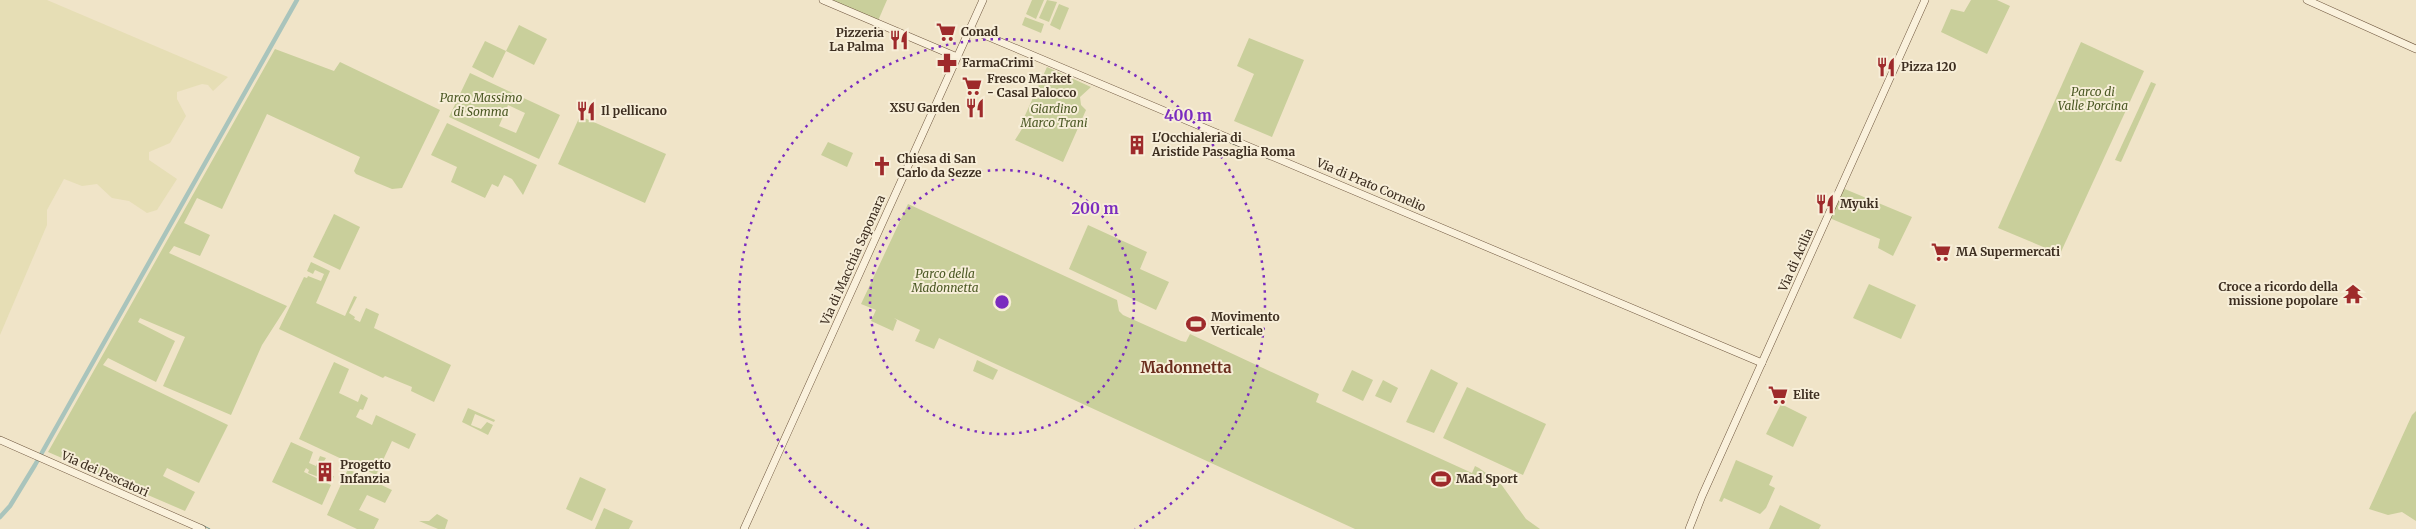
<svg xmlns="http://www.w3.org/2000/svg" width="2416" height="529" font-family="Merriweather,serif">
<rect width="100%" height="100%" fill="#f0e4c8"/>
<polygon fill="#e6deb5" points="0,0 47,0 228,77 213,91 208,85 202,84 177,92 177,99 186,116 170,143 149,152 149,160 177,179 157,210 147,213 129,201 112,198 97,184 82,186 64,179 47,210 47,225 0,335"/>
<g fill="#c9cf9b" fill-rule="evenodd">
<polygon points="823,0 887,0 877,23"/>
<polygon points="1032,0 1044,0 1036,19 1026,14"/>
<polygon points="1047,0 1057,2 1049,22 1039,18"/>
<polygon points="1971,0 1997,0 2010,6 1987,54 1941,32 1951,9 1964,12"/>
<polygon points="1059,4 1069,8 1060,30 1050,25"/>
<polygon points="1025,17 1044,24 1041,33 1022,25"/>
<polygon points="519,25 547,39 534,65 506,51 493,78 472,67 485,41 506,51"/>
<polygon points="1249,38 1304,60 1272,137 1234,121 1254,74 1237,66"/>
<polygon points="2081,42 2144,71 2060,254 1998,228"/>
<polygon points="275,49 334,71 340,62 440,110 402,188 392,189 356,174 354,171 360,157 267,114 222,209 197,198 184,223 210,235 200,256 174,246 169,253 287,306 262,345 231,415 163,386 185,337 140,318 138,322 175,341 156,382 108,358 103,365 228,425 199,483 167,468 163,476 195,492 185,511 48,452"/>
<polygon points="1047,67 1091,87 1080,97 1081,105 1086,110 1063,162 1015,140 1025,124 1022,122"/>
<path d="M 470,73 L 560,115 L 539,159 L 449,117 ZM 508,105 L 525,113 L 516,133 L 499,126 Z"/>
<polygon points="2151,82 2156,84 2121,162 2115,160"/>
<polygon points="580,116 666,154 645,203 558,164"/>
<polygon points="447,123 537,165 523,195 512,179 504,175 498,187 492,184 485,198 451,182 457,167 431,155"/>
<polygon points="828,142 853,153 847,167 821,155"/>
<polygon points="1840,187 1912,217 1893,256 1878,248 1880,239 1827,217"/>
<polygon points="908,204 1117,300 1119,311 1123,315 1181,341 1186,342 1190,334 1319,394 1316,402 1472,473 1475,466 1479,468 1501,484 1526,519 1540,529 1355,529 939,338 934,349 915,341 920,330 894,318 897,320 893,331 871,321 876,310 861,304"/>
<polygon points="334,214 360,227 340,270 313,257"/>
<polygon points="1088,225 1147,252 1140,269 1169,282 1156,310 1069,269"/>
<polygon points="311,262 330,271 316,303 345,316 354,296 357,297 349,313 355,317 354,319 360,322 366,308 379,314 374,328 451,365 434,402 411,391 412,387 385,376 383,378 279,329 304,277 307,278 308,276 321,281 324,274 315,270 313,274 307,271"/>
<polygon points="1869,284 1916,305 1901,339 1853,318"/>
<polygon points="977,360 998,370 993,380 973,371"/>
<polygon points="334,362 349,369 339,393 358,402 361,394 368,398 363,410 360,409 356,417 372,425 376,415 416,434 409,449 392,441 376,475 299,439"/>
<polygon points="1431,369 1458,383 1434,433 1406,422"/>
<polygon points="1352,370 1373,380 1363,401 1342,391"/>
<polygon points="1383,380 1398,388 1391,403 1375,396"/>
<polygon points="1467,387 1546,424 1523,475 1443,438"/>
<polygon points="1781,404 1807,417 1793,447 1766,434"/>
<polygon points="468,408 495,420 494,422 475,414 471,425 481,429 487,422 493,425 488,435 462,422"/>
<polygon points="2416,411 2416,521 2402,512 2388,515 2369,509 2412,415"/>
<polygon points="291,442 313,452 309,463 316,466 320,456 326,458 319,469 320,477 334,476 332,482 308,473 309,470 306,468 304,472 331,485 322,505 272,482"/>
<polygon points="1736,460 1773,476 1769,485 1775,488 1766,508 1760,514 1724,498 1722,502 1719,501"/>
<polygon points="348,469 392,490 385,503 367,495 359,510 379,519 374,529 357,529 327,515"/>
<polygon points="580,477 606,489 592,521 566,509"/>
<polygon points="1780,505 1821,525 1819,529 1769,529"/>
<polygon points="604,508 633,521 629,529 595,529"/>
<polygon points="437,514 448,520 445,529 438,529 419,521 429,521"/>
</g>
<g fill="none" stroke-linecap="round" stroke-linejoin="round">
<g stroke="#6f938a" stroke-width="1">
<polyline points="1209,134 1269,159"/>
<polyline points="202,525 210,529"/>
</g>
<polyline stroke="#a9c4bc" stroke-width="4.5" points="0,517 10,506 35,465 297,0"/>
<defs>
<g id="secondary">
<polyline points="823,0 957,57"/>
<polyline points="2307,0 2416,49"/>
<polyline points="970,29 1762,363"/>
<polyline points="0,440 202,529"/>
<polyline points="744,529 983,0"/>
<polyline points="1689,529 1702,496 1925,0"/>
</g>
</defs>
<use href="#secondary" stroke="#6f573f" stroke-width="8"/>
<use href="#secondary" stroke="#faf1dc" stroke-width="7"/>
</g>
<g fill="none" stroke="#7b2cbf" stroke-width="2.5" stroke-dasharray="2.5 5">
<circle cx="1002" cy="302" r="132"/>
<path d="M869 529A263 263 0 1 1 1135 529"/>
</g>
<defs>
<symbol id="supermarket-bare" viewBox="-9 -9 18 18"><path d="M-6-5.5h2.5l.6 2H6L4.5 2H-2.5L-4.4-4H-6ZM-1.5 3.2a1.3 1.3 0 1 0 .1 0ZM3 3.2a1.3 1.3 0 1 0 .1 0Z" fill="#9e2a2b" stroke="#f7eed8" stroke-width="2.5" paint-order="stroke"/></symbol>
<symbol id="restaurant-bare" viewBox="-9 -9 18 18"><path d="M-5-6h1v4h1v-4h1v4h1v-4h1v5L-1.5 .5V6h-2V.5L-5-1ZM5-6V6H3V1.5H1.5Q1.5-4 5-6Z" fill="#9e2a2b" stroke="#f7eed8" stroke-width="2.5" paint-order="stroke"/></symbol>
<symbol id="pharmacy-bare" viewBox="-9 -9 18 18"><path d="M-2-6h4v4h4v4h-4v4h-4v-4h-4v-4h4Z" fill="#9e2a2b" stroke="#f7eed8" stroke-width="2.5" paint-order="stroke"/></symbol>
<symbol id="building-bare" viewBox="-9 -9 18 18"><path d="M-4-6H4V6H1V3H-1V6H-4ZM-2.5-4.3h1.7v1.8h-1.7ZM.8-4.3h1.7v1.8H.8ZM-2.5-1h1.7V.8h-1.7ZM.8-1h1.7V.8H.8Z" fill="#9e2a2b" stroke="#f7eed8" stroke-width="2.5" paint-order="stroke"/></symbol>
<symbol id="church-bare" viewBox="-9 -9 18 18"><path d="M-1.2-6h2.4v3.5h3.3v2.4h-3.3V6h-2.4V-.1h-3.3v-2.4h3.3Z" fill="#9e2a2b" stroke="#f7eed8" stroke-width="2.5" paint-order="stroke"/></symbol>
<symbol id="temple-bare" viewBox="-9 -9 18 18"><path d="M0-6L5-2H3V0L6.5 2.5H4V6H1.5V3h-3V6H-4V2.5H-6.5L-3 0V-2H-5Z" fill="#9e2a2b" stroke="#f7eed8" stroke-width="2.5" paint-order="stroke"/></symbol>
<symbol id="stadium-bare" viewBox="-9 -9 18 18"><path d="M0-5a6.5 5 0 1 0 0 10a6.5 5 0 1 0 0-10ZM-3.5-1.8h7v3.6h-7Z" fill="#9e2a2b" stroke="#f7eed8" stroke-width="2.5" paint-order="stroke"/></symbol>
</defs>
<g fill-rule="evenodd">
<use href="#supermarket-bare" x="932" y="18" width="28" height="28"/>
<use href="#restaurant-bare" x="885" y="26" width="28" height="28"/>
<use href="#pharmacy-bare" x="933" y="49" width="28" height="28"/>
<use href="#restaurant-bare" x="1872" y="53" width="28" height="28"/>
<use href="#supermarket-bare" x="958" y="72" width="28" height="28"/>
<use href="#restaurant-bare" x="961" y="94" width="28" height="28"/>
<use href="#restaurant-bare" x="572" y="97" width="28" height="28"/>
<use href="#building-bare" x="1123" y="131" width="28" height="28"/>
<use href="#church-bare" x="868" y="152" width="28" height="28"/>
<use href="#restaurant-bare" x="1811" y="190" width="28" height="28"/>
<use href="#supermarket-bare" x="1927" y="238" width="28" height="28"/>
<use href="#temple-bare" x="2339" y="280" width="28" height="28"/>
<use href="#stadium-bare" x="1182" y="310" width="28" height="28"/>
<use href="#supermarket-bare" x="1764" y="381" width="28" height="28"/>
<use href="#building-bare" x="311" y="458" width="28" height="28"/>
<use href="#stadium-bare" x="1427" y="465" width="28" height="28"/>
</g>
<g text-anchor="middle" stroke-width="4" stroke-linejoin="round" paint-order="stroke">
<g font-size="12" font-weight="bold" fill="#3d2e20" stroke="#f7eed8" text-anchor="start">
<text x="961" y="36">Conad</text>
<text x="884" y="37" text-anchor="end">Pizzeria<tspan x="884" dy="14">La Palma</tspan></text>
<text x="962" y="67">FarmaCrimi</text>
<text x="1901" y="71">Pizza 120</text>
<text x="987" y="83">Fresco Market<tspan x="987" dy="14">- Casal Palocco</tspan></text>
<text x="960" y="112" text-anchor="end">XSU Garden</text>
<text x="601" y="115">Il pellicano</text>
<text x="1152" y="142">L'Occhialeria di<tspan x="1152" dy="14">Aristide Passaglia Roma</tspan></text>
<text x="897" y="163">Chiesa di San<tspan x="897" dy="14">Carlo da Sezze</tspan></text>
<text x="1840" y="208">Myuki</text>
<text x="1956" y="256">MA Supermercati</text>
<text x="2338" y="291" text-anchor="end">Croce a ricordo della<tspan x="2338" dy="14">missione popolare</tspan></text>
<text x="1211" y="321">Movimento<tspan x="1211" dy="14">Verticale</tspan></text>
<text x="1793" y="399">Elite</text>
<text x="340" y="469">Progetto<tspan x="340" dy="14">Infanzia</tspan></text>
<text x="1456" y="483">Mad Sport</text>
</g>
<g font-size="12" font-style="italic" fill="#4d5a26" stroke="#f7eed8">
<text x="2093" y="96">Parco di<tspan x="2093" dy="14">Valle Porcina</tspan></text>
<text x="481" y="102">Parco Massimo<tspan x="481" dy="14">di Somma</tspan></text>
<text x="1054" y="113">Giardino<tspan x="1054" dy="14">Marco Trani</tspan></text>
<text x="945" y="278">Parco della<tspan x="945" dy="14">Madonnetta</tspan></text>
</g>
<g font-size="12" fill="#3d2e20" stroke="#f7eed8">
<text transform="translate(1371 185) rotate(23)" y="4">Via di Prato Cornelio</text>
<text transform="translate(853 260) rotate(-66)" y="4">Via di Macchia Saponara</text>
<text transform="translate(1796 260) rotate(-66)" y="4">Via di Acilia</text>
<text transform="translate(105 474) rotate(24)" y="4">Via dei Pescatori</text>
</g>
<g font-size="15" font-weight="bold" fill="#6b2e1e" stroke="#f7eed8">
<text x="1186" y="373">Madonnetta</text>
</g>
</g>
<circle cx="1002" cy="302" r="8" fill="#7b2cbf" stroke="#f7eed8" stroke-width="2.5"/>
<g font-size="15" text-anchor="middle" font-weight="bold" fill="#7b2cbf" stroke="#f7eed8" stroke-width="4" stroke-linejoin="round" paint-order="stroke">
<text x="1188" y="121">400 m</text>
<text x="1095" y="214">200 m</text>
</g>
</svg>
